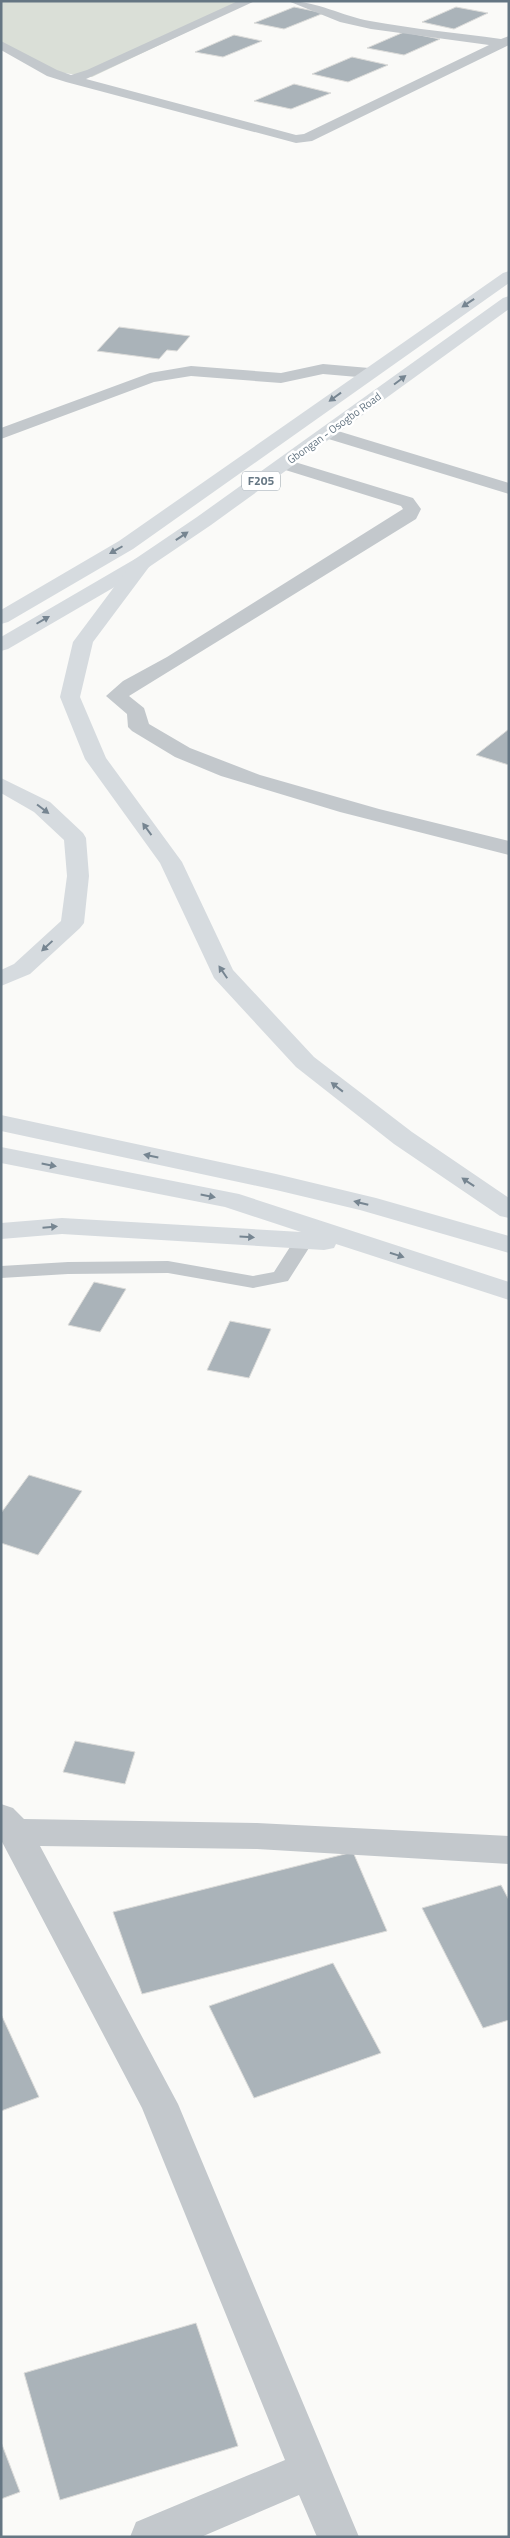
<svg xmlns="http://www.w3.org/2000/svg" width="510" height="2538" font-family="'Titillium Web',sans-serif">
<rect width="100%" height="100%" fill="#fafaf8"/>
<polygon fill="#dadfd7" points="1,1 252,1 92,77 43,70 1,42"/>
<g fill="#aab3b9" stroke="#dcdcda">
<polygon points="294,7 324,13 284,29 254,23"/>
<polygon points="456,7 488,13 454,29 422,22"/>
<polygon points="404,32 440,39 404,55 367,48"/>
<polygon points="234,35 262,41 223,57 195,52"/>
<polygon points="352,57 388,65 348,82 312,74"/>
<polygon points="294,84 331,93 291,109 254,101"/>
<polygon points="119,327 190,336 177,351 167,350 159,359 97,351"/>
<polygon points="509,729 509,765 476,755"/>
<polygon points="94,1282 126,1289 100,1332 68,1325"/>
<polygon points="230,1321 271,1329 249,1378 207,1370"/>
<polygon points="29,1475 82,1491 38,1555 1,1543 1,1513"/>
<polygon points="75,1741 135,1752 125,1784 63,1772"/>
<polygon points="353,1852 387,1931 142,1994 113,1912"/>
<polygon points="501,1885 509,1900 509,2020 483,2028 422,1908"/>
<polygon points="333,1963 381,2053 254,2098 209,2006"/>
<polygon points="1,2014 39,2097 1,2111"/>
<polygon points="196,2323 238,2446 60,2500 24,2373"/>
<polygon points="1,2442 20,2492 1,2499"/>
</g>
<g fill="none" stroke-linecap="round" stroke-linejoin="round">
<polygon fill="#c3c8cc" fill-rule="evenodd" points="304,1234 311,1236 314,1240 288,1281 253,1288 168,1273 68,1274 1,1278 1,1266 68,1262 168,1261 253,1276 274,1272 297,1236"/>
<g fill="#c3c8cc" fill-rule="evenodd">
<path d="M 238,1 L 255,1 L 86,79 L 296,135 L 304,134 L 489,45 L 371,29 L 340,22 L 288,1 C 317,1 342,16 370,21 C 413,29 458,33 501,39 L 509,36 L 509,45 L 312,141 L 296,143 L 66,82 L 47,76 L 1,50 L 1,41 L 57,70 L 71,75 L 87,70 Z"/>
<polygon points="323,364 369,368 375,369 377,373 375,377 369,378 323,374 281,383 191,376 154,382 1,439 1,428 150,373 191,366 281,373"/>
<polygon points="328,428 509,483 509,494 322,437 319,433 322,429"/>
<polygon points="285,459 413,498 421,509 416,519 129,696 144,708 149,724 190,748 260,775 379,809 509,841 509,855 340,812 221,776 175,757 132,731 128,727 127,714 106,696 123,681 167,657 403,509 401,506 279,468 276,464 279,460"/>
<polygon points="1,1804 13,1808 24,1819 257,1823 509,1836 509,1864 257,1849 40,1846 178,2104 359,2537 317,2537 299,2495 201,2537 130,2537 136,2522 285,2460 142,2108 1,1840"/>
</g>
<g fill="#d6dbdf" fill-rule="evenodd">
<polygon points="509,271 509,283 133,549 8,622 1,624 1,610 119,541 503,273"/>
<polygon points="509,296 509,309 211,525 149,567 8,649 1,651 1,637 135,559 197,517 503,298"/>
</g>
<g fill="#d6dbdf" fill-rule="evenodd">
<polygon points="142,557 149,559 152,563 93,642 80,697 106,758 182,862 233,970 314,1057 412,1132 509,1198 509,1218 500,1216 394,1144 296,1067 214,978 160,863 85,759 60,697 73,642 135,559"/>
<polygon points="1,778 50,802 83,833 86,838 89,876 84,923 80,928 30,974 1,986 1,970 14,964 61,921 67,876 64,840 34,812 1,793"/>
<polygon points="1,1115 276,1174 376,1198 509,1236 509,1253 360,1210 276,1190 1,1131"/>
<polygon points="1,1147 239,1194 509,1282 509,1300 336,1244 334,1248 324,1250 62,1234 1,1239 1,1223 62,1218 301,1232 225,1207 1,1163"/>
</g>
</g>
<defs><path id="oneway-solid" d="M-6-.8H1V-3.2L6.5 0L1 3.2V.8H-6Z" transform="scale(1.25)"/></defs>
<g fill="#768591">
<use href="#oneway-solid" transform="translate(468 303) rotate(146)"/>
<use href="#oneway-solid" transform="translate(400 380) rotate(-37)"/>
<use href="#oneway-solid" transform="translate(335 397) rotate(144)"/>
<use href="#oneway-solid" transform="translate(182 536) rotate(-34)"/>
<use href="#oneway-solid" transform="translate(116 550) rotate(150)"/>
<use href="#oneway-solid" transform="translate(43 620) rotate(-30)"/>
<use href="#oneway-solid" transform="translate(43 809) rotate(37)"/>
<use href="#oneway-solid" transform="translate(147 829) rotate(-126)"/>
<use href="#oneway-solid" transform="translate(47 946) rotate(137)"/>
<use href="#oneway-solid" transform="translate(223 972) rotate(-124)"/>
<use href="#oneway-solid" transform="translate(337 1087) rotate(-142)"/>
<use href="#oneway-solid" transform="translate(151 1156) rotate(-168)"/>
<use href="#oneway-solid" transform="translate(49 1165) rotate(11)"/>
<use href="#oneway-solid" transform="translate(468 1182) rotate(-146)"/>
<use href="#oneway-solid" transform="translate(208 1196) rotate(11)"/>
<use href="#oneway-solid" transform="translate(361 1203) rotate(-166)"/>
<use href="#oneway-solid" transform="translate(50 1227) rotate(-5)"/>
<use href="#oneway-solid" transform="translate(247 1237) rotate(3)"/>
<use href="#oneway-solid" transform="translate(397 1255) rotate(18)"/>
</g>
<g text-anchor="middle" stroke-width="5" stroke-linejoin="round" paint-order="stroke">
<g font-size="11" fill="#657683" stroke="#fff">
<text transform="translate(334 428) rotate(-36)" y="4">Gbongan - Osogbo Road</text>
</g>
<rect fill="#fff" stroke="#939fa8" stroke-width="1" x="242" y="471.5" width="38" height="19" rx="4"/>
<g font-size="12" font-weight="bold" fill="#657683">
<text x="261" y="485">F205</text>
</g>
</g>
<rect width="510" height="2538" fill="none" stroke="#657683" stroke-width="5"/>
</svg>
